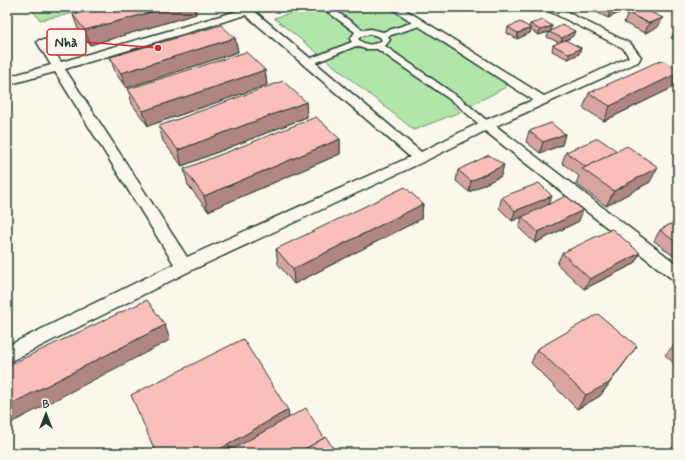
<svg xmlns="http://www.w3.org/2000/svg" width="685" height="460" font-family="Mynerve,sans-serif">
<rect width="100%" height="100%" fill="#fbf7ec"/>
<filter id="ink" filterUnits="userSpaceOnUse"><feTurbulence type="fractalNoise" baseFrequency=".025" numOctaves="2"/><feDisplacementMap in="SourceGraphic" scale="8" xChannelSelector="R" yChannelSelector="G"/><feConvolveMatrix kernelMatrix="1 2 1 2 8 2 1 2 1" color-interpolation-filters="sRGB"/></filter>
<g filter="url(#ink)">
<g fill="#b1e6a9" stroke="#68926e">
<polygon points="30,7 104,7 40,20"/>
<polygon points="312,7 318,9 325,7 389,7 503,78 506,87 472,105 462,99 451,104 460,112 414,130 274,18"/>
</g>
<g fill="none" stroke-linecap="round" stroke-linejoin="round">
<defs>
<path id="pedestrian" d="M 321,7 L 330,7 L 363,30 L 371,29 L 383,32 L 417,21 L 423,21 L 423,25 L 388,36 L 390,40 L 385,46 L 461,99 L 490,123 L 491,125 L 490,127 L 482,127 L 455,103 L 377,49 L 365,49 L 356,46 L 310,65 L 304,65 L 303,63 L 304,61 L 352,42 L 350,39 L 355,32 ZM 371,34 L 380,37 L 382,40 C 374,46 365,46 358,39 L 361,36 Z"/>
<path id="minor" d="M 389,7 L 401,7 L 544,96 L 629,57 L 623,48 L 545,9 L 544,7 L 557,7 L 631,44 L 641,57 L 638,62 L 496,126 L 678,265 L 678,281 L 672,279 L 485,131 L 425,161 L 190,271 L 7,363 L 7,346 L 174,264 L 55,72 L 7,85 L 7,77 L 51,65 L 37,42 L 39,40 L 47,40 L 61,62 L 244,9 L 252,9 L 421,152 L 481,122 L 533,100 ZM 246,15 L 410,157 L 187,257 L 65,69 Z"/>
</defs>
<use href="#pedestrian" stroke="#1f3d34" stroke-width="3"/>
<use href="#minor" stroke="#1f3d34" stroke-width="3"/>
<use href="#pedestrian" fill="#fbf7ec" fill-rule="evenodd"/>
<use href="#minor" fill="#fbf7ec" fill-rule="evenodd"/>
</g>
<g fill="#d8a4a0" stroke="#1f3d34">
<polygon points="102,7 195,7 196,14 90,45 78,29 73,15"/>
<polygon points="588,7 622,7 621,12 608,18 588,8"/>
<polygon points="628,13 658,27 645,33 624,23"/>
<polygon points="530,24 552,26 551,30 573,36 565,41 581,48 579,54 568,59 552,51 553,45 560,43 547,37 549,32 538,35 531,30 530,33 517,39 507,33 508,27 529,27"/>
<polygon points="678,31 678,41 671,38 674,33"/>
<polygon points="235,38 238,52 126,88 115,72 110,57"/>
<polygon points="265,70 267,85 148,126 132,104 128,89"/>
<polygon points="676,86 604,121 583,108 589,93"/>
<polygon points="306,102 307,117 182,166 163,141 159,126"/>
<polygon points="529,131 565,134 562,145 540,153 526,142"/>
<polygon points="340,139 340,154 208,211 188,185 184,169"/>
<polygon points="566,152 650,182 606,206 576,184 579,176 562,163"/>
<polygon points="458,170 501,176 469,192 456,181"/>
<polygon points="502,197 549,205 579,221 535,243 519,228 522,217 525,216 512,221 499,208"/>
<polygon points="423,204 421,219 294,284 278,264 276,249"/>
<polygon points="678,220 678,257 676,258 654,241 660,230"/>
<polygon points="562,253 634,264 584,289 557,264"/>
<polygon points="678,342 678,367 665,355 673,346"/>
<polygon points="637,346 600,396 577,409 531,363 537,349"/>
</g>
<g fill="#b08682" stroke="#1f3d34">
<polygon points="170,7 195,7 196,14 90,45 85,30"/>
<polygon points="613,7 622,7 621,12 608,18 611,8"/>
<polygon points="663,18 658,27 645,33 649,23"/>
<polygon points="552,26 551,32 549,32 538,35 540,30"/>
<polygon points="531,28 530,33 517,39 518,33"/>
<polygon points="575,31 573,36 561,43 562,38"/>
<polygon points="235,38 238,52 126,88 121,73"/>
<polygon points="581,48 579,54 568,59 569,54"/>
<polygon points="265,70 267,85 148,126 143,111"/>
<polygon points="678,73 678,81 676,86 604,121 610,106"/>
<polygon points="306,102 307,117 182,166 178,150"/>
<polygon points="565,134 562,145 540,153 543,142"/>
<polygon points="340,139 340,154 208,211 204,196"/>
<polygon points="504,165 501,176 469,192 471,181"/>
<polygon points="658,167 650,182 606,206 614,191"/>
<polygon points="552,196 548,207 512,221 515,211"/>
<polygon points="423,204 421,219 294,284 293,269"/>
<polygon points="583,210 579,221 535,243 538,232"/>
<polygon points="640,253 634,264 584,289 590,279"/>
<polygon points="165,325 170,340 7,425 7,406"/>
<polygon points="637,346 600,396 577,409 586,395"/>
<polygon points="288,410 290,426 232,453 213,453"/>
</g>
<g fill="#fbbfba" stroke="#1f3d34">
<polygon points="102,7 170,7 85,30 73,15"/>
<polygon points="642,8 663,18 649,23 628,13"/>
<polygon points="543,20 552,26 540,30 530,24"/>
<polygon points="520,22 531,28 518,33 508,27"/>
<polygon points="221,25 235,38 121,73 110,57"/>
<polygon points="562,25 575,31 562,38 549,32"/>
<polygon points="678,31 678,35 674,33"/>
<polygon points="565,40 581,48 569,54 553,45"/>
<polygon points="246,52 265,70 143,111 128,89"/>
<polygon points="661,60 678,69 678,73 610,106 589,93"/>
<polygon points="283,81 306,102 178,150 159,126"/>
<polygon points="316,117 340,139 204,196 184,169"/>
<polygon points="551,123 565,134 543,142 529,131"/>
<polygon points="598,138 617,151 586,167 566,152"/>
<polygon points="627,146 658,167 614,191 582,169"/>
<polygon points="489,155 504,165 471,181 458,170"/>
<polygon points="539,183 552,196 515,211 502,197"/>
<polygon points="405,187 423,204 293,269 276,249"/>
<polygon points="566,196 583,210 538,232 522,217"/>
<polygon points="678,220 678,244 660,230"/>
<polygon points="612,229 640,253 590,279 562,253"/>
<polygon points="147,300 165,325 7,406 7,366"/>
<polygon points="598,314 637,346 609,383 586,395 537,349"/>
<polygon points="243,339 288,410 213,453 156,453 131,395"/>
<polygon points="678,342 678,350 673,346"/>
<polygon points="306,408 324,438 298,453 233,453 231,450"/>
<polygon points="326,437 336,453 298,453"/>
<polygon points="230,447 233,453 219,453"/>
</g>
</g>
<path fill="none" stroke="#d62828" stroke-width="1.5" d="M158 48L86 42"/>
<circle fill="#d62828" stroke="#fbf7ec" stroke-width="1.5" cx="158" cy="48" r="4"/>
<rect fill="#fbf7ec" stroke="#d62828" stroke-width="1.5" x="47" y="29" width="39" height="26" rx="4"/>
<g font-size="14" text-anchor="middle" font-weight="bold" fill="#1f3d34">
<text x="66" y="47">Nhà</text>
</g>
<rect width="685" height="460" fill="none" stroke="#fbf7ec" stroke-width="24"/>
<rect x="12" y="12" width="661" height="436" fill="none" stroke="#1f3d34" stroke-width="1.5" filter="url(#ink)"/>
<g transform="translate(46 414)" stroke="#fbf7ec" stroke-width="3" paint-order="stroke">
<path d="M0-3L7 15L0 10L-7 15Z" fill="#1f3d34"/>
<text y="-6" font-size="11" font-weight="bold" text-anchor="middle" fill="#1f3d34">B</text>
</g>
</svg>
